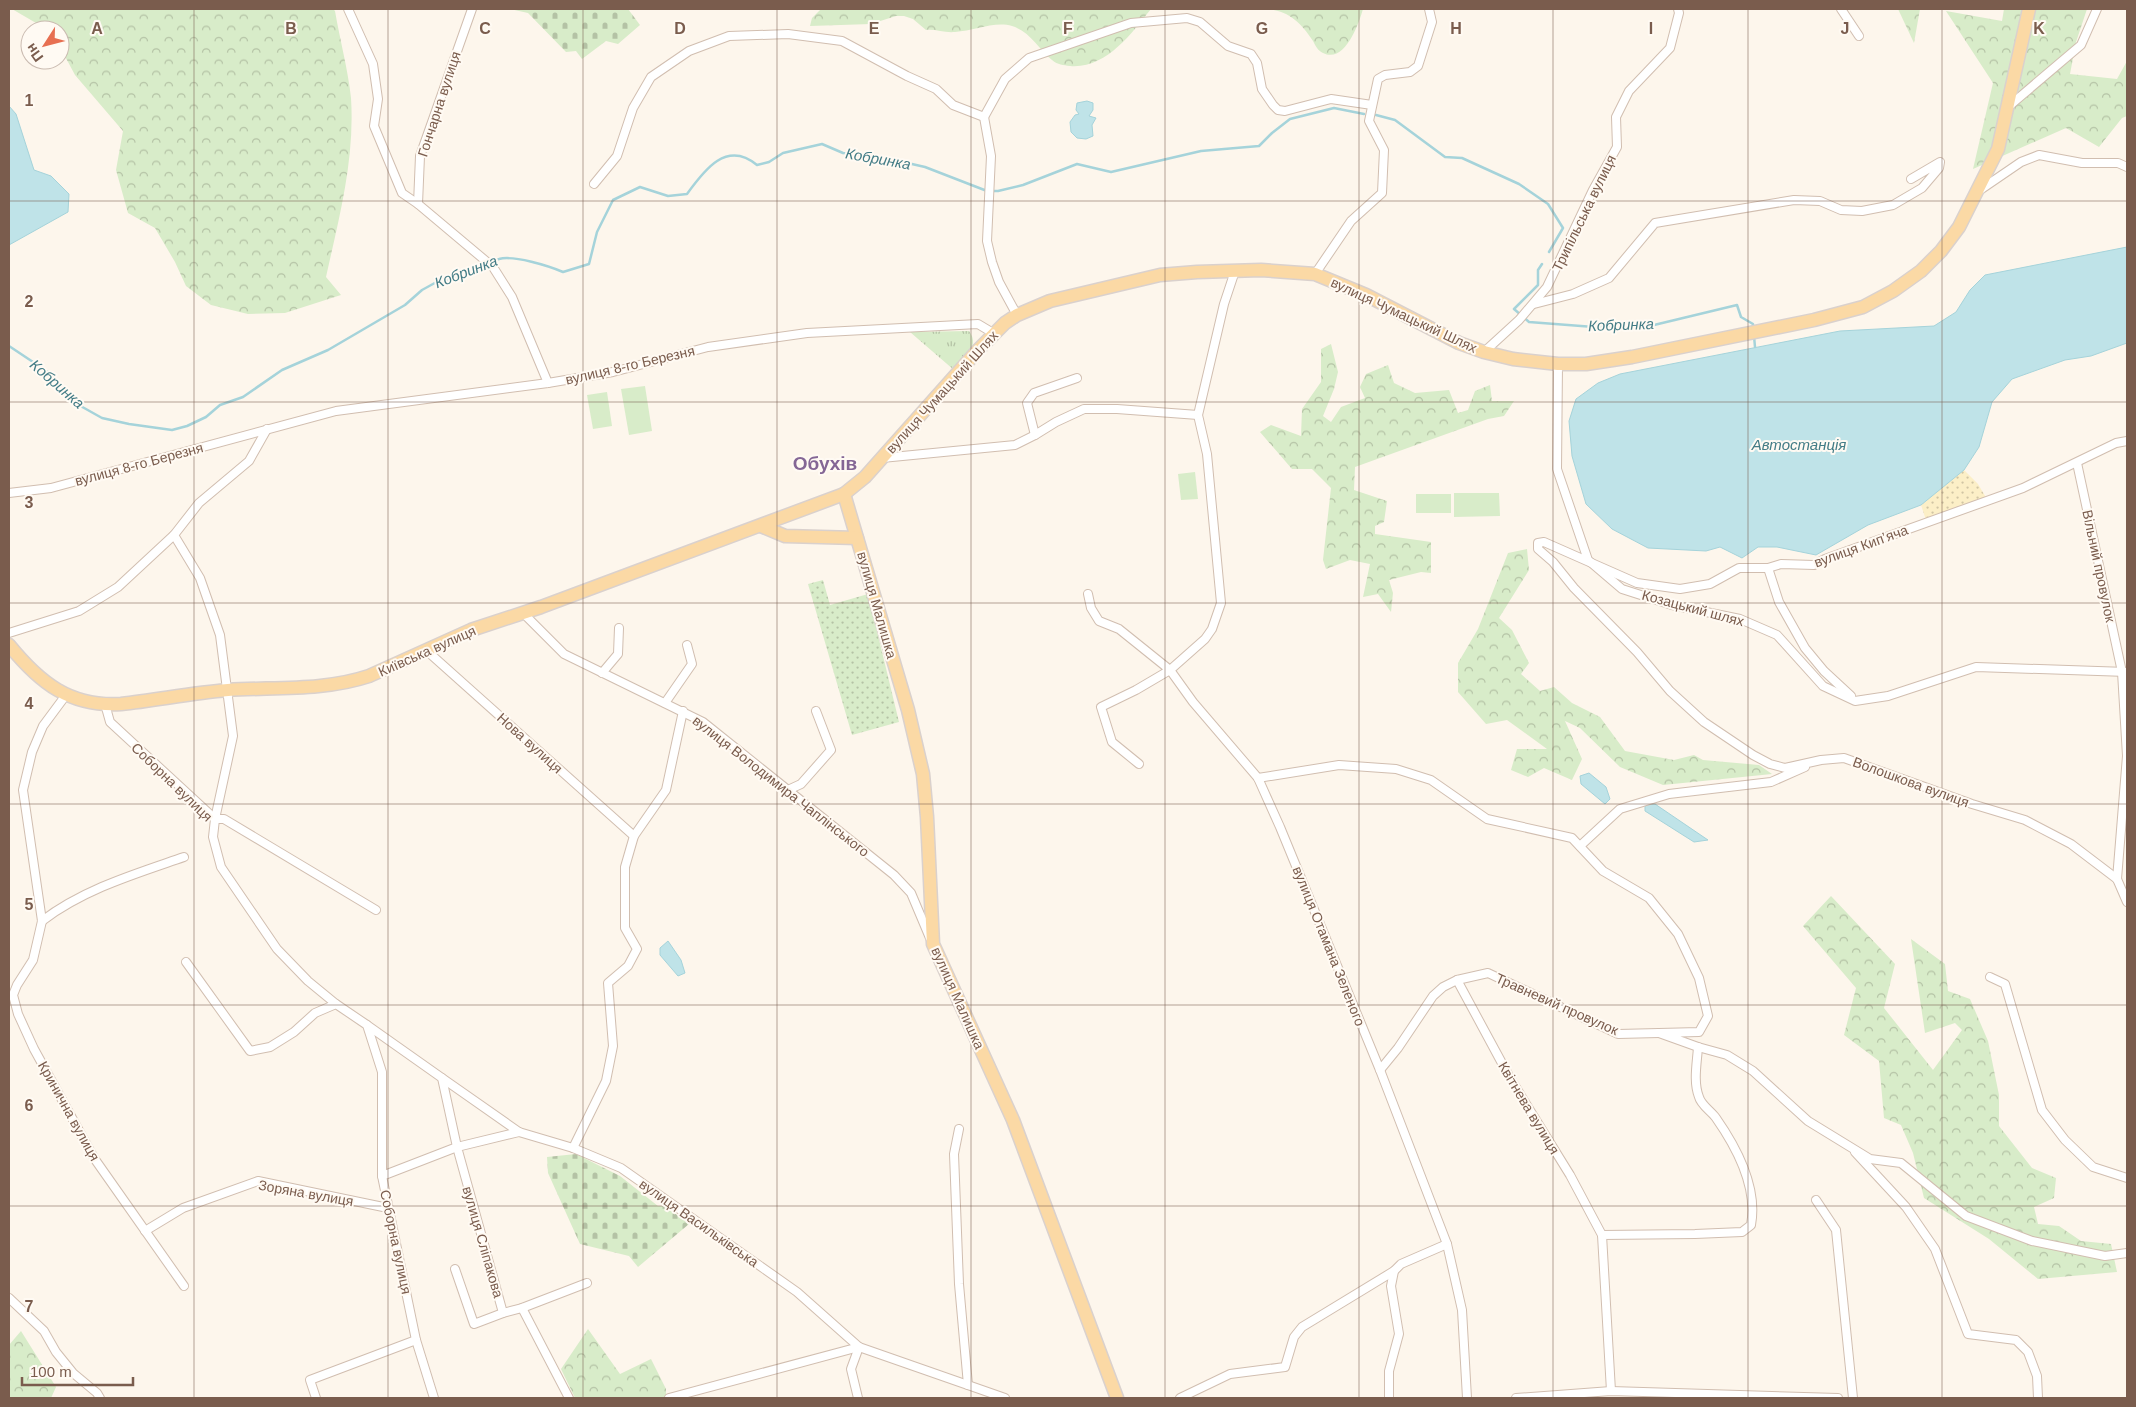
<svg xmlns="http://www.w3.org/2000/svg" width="2136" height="1407" font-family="Helvetica,sans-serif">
<defs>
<pattern id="grass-tufts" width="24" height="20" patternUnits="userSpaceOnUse" patternTransform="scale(1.25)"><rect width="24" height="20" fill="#d8ecc9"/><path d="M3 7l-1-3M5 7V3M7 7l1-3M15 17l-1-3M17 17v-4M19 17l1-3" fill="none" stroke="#b4c2a5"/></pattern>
<pattern id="forest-crowns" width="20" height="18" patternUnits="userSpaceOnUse" patternTransform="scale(1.25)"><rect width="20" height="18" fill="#d8ecc9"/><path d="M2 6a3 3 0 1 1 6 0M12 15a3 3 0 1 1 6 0" fill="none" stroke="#b4c2a5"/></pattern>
<pattern id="sand-dots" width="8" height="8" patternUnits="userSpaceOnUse" patternTransform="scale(1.25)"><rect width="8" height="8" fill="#fcefc7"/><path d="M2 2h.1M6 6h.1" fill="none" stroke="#d1c5a4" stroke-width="1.8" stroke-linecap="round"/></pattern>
<pattern id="cemetery-stones" width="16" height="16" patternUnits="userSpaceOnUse" patternTransform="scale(1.25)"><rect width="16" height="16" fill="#d8ecc9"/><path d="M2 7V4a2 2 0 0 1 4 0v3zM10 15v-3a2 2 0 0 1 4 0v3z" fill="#b4c2a5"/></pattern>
<pattern id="park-dots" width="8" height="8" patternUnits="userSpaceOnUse" patternTransform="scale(1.25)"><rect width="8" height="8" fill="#d8ecc9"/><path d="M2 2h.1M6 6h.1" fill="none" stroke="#b4c2a5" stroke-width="1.8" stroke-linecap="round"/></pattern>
</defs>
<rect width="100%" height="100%" fill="#fdf6ec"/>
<path fill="url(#grass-tufts)" d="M 969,331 C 981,347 964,358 954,370 L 910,332 Z"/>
<g fill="url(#forest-crowns)">
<path d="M 12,9 L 333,9 L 335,11 C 340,40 348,70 351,98 C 355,159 339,218 326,277 L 341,295 L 285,313 L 248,314 L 211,305 L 186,286 L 175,262 L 155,228 L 128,213 L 116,170 L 123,131 L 75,75 L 60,47 L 60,30 L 48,30 Z"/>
<path d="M 821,9 L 1151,9 C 1131,34 1106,69 1070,66 C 1063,65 1058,65 1052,60 C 1038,49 1031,32 1012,26 C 994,21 974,31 955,32 C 944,33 936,29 926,30 L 913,19 L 904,16 L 896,16 L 871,24 L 810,26 L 812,18 Z"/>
<path d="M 1267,9 L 1363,9 C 1359,23 1345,64 1323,53 C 1318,51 1315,45 1313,41 C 1301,23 1289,11 1267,9 Z"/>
<polygon points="1898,9 1920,9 1914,43"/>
<polygon points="2004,9 2087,9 2076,42 2070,74 2117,79 2127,61 2127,116 2122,118 2099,147 2066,128 1973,169 1993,83 1946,11 2002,21"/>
<polygon points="1331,344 1338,372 1334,389 1323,416 1331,422 1341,407 1365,398 1360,387 1366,374 1388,365 1394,383 1415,393 1449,390 1458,413 1468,410 1475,391 1490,385 1492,401 1514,401 1504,416 1488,419 1355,467 1354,490 1387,501 1384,522 1375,526 1375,534 1431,542 1431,573 1421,572 1389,580 1393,593 1391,612 1378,594 1363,597 1370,564 1350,560 1326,569 1323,560 1331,488 1312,469 1292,469 1260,432 1271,425 1301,436 1302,409 1321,382 1321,349"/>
<polygon points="1527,549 1529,570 1499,618 1512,630 1529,663 1521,674 1540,691 1554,687 1572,703 1600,717 1625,751 1674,760 1694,755 1703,760 1759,765 1772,774 1663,785 1620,767 1580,728 1565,721 1582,759 1572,780 1544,768 1528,777 1511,770 1517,749 1547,749 1507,720 1486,724 1458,692 1458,663 1478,629 1508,553"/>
<polygon points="1831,896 1895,964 1884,1008 1933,1070 1962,1030 1955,1023 1925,1033 1911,939 1945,964 1948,991 1970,999 1988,1041 1999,1095 1999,1126 2032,1168 2056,1178 2054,1198 2034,1207 2038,1224 2059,1226 2081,1241 2111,1244 2117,1272 2038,1279 1989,1239 1924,1198 1913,1153 1901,1125 1884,1118 1879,1061 1844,1035 1856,988 1803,926"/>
<polygon points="588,1329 620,1374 651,1359 666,1389 666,1398 575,1398 561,1369"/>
<polygon points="21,1331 56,1387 51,1398 9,1398 9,1345"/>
</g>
<polygon fill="url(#sand-dots)" points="1964,470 1978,484 1988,501 1927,523 1921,505"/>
<g fill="url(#cemetery-stones)">
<polygon points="510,9 628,9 640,25 618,44 606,41 582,59 576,51 566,52 528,13"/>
<polygon points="576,1154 620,1176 658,1206 665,1206 689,1224 638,1267 629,1256 580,1244 548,1173 547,1157"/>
</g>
<polygon fill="url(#park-dots)" points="823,580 830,605 868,594 899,722 852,735 808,584"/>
<g fill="#d8ecc9">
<polygon points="645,386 652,431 629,435 621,389"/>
<polygon points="607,392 612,426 593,429 587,395"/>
<polygon points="1195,472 1198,499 1181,500 1178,474"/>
<polygon points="1454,493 1499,493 1500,516 1454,517"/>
<rect x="1416" y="494" width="35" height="19"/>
</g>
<g fill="#bfe3e8" stroke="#a5d3da">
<polygon points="1087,101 1093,103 1093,110 1089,116 1096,118 1092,125 1093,136 1086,139 1077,138 1071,132 1070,122 1075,115 1079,114 1076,110 1077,103"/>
<polygon points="9,106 16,114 34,170 51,176 69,194 68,212 9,245"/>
<polygon points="2127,247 2127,343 2091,356 2065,360 2012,379 1992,402 1979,447 1964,470 1921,505 1868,525 1816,555 1777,547 1758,547 1742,558 1720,547 1706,551 1648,548 1612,529 1586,504 1572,456 1569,421 1576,399 1598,383 1620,374 1840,331 1934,326 1956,312 1970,290 1985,275"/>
<polygon points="1589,773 1606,787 1610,799 1605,804 1581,784 1580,776"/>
<polygon points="1655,804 1708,840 1694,842 1645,811 1645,805"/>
<polygon points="668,941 681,960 685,973 678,976 660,955 660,948"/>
</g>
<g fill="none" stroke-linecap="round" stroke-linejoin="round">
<g stroke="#a5d3da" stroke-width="2.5">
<polyline points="1376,115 1395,120 1445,157 1462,158 1519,184 1548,204 1563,228 1549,252"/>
<polyline points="1542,264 1538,270 1538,285 1514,309 1529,322 1594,327 1654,325 1737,305 1741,317 1753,324 1753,328"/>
<polyline points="1754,336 1755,347"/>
<path d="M 9,346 L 48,372 L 77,404 L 102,418 L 129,424 L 172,430 L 187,426 L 206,417 L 220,405 L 243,397 L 282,370 L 328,350 L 405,305 L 422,290 L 442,279 C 462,284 479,263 499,259 C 514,255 549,266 563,272 L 589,264 L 597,232 L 613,200 L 640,187 L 668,196 L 687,194 C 705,169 727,140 757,165 L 769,162 L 783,153 L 822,144 L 843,153 L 890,159 L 925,167 L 987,191 L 998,191 L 1023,185 L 1077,164 L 1111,172 L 1201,151 L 1259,146 L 1272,133 L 1290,119 L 1334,108 L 1364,114"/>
</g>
<defs>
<g id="minor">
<polyline points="348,9 373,64 378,99 374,126 402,193 418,204"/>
<polyline points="472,9 420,156 418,204 493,267 512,297 548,383"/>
<polyline points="1841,9 1859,36"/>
<polyline points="2008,107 2081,45 2097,9"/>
<polyline points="984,117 1005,79 1029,58 1131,23 1187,18 1200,22 1228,46 1251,54 1257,63 1262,89 1273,105 1278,110 1285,111 1331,99 1372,105"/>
<polyline points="594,184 617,156 633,108 651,77 689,51 729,36 788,34 842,41 907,76 936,89 953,105 984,117 991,156 987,241 992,262 999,282 1017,315"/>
<polyline points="1980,190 2021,162 2039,155 2082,163 2118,163 2127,167"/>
<polyline points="1235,271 1224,304 1198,415 1207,454 1221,603 1212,629 1205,639 1170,670 1193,702 1258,778 1280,827 1380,1070 1447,1244 1462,1310 1467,1398"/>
<polyline points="1315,274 1351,221 1382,193 1384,150 1369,121 1378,79 1385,75 1410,72 1418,66 1432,22 1429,9"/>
<polyline points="1534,304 1573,294 1609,278 1655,223 1794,200 1820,201 1841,210 1862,211 1893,205 1922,188 1939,168 1940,162 1911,179"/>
<polyline points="1484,352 1519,320 1547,287 1593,190 1617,147 1616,117 1629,91 1670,48 1679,13 1678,9"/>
<polyline points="1558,364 1557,469 1588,560 1622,589 1672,605 1740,619 1777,635 1823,686 1855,701 1888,696 1976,667 2127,672"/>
<polyline points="1077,378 1034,393 1027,403 1035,435 1056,422 1084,409 1117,409 1198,415"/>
<polyline points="2127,441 2116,443 2023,488 1825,559 1814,565 1781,564 1768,568 1739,568 1710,584 1680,589 1637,583 1544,542 1538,543 1538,549 1553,562 1574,588 1637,652 1670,691 1704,722 1753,755 1770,764 1785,768 1821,760 1844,758 1972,804 2025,820 2071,844 2117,879 2127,902"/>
<polyline points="882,458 1015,445 1035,435"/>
<polyline points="2077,463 2122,672 2127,756 2117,879"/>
<polyline points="9,493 51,488 336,411 548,383 613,372 708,347 807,333 978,324 993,333"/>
<polyline points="174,535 200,578 220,635 233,736 215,819 224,819 376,910"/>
<polyline points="1768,568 1779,602 1805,648 1824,671 1851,696"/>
<polyline points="1088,594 1091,608 1099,621 1119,629 1170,670 1136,690 1101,707 1112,742 1139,764"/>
<polyline points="523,613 564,654 703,722 894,875 911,893 930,938"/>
<polyline points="9,633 79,611 118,587 174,535 199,503 249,461 267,429"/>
<polyline points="427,651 634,836"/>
<polyline points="602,673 618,654 619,628"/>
<polyline points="66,695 43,726 32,752 23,790 42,921 33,960 17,985 13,995 18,1014 34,1049 94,1158 184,1286"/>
<polyline points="665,703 692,664 687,645"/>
<polyline points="105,704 110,722 215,819 213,837 221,867 277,949 308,981 336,1004"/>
<polyline points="1258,778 1339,765 1396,769 1431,780 1487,819 1572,838 1603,871 1649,898 1678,934 1699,978 1708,1016 1699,1032 1659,1033 1698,1047 1727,1055 1753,1071 1808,1121 1870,1159 1901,1163 1966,1216 2032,1241 2105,1256 2127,1253"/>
<polyline points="788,790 801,784 831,750 816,711"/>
<polyline points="1580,846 1620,809 1669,794 1771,782 1805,767"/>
<path d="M 42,921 C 84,889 135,874 184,857"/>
<polyline points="186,962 250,1051 270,1047 294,1032 315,1013 336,1004 367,1025 382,1072 382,1176"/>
<polyline points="1990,977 2005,984 2042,1110 2065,1140 2093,1167 2127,1178"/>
<polyline points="1457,980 1510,1078 1570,1175 1602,1235"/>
<polyline points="367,1025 442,1078 457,1147 382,1176 416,1340 434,1398"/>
<polyline points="1380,1070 1398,1048 1433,996 1443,987 1457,980 1488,973 1618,1034 1659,1033"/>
<polyline points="442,1078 519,1132 573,1148 621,1168 797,1292 859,1347 1005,1398"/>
<polyline points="959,1129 954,1154 959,1284 968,1385"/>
<polyline points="519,1132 457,1147 503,1313 522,1308 587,1283"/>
<polyline points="573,1148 606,1081 613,1046 608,983 628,966 637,949 625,928 625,867 634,836 666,790 683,711"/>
<polyline points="1855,1152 1906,1207 1935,1249 1968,1334 2016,1340 2028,1352 2037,1376 2038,1398"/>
<polyline points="1816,1200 1836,1230 1853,1398"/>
<polyline points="145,1231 183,1208 258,1181 388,1208"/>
<polyline points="455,1269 474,1324 503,1313"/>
<polyline points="9,1298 44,1331 56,1352 73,1373 97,1393 100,1398"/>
<polyline points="522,1308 569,1398"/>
<path d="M 1611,1391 L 1602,1235 L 1695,1234 L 1742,1232 L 1751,1225 C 1758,1187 1737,1148 1716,1118 C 1711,1111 1701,1105 1699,1097 C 1693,1082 1697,1063 1698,1047"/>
<polyline points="316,1398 310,1380 416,1340"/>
<polyline points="669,1398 859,1347"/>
<polyline points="858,1398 851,1369 859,1347"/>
<polyline points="1180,1398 1230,1374 1285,1367 1294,1337 1302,1327 1394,1271"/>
<polyline points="1389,1398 1389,1371 1399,1334 1391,1286 1394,1271 1401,1264 1447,1244"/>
<polyline points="1516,1398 1611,1391 1838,1398"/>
</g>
<g id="primary">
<polyline points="844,494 908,710 923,774 927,817 933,944 1013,1120 1117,1398"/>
<polyline points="761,526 785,536 857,538"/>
<path d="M 9,645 C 40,683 70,707 121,704 C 157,700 192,693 228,690 C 275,687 324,691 369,676 L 471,630 L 541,607 L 844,494 L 865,477 L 978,350 L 1005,323 L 1017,315 L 1050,301 L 1160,275 L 1197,272 L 1261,270 L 1315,274 L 1366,295 L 1459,343 L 1484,352 L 1513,359 L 1558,364 L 1586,364 L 1632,357 L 1814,320 L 1863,307 L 1893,291 L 1921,271 L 1941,251 L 1959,227 L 1998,149 L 2029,9"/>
</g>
</defs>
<use href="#minor" stroke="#d1beb0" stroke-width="10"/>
<use href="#primary" stroke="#dad1cd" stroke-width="15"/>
<use href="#minor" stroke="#fff" stroke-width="8"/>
<use href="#primary" stroke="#fbd9a5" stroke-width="12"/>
</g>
<path fill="none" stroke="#7a5c4d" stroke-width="1" stroke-opacity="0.55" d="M 194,9 L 194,1398M 388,9 L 388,1398M 583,9 L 583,1398M 777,9 L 777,1398M 971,9 L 971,1398M 1165,9 L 1165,1398M 1359,9 L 1359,1398M 1553,9 L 1553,1398M 1748,9 L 1748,1398M 1942,9 L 1942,1398M 9,201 L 2127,201M 9,402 L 2127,402M 9,603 L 2127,603M 9,804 L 2127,804M 9,1005 L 2127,1005M 9,1206 L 2127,1206"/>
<g text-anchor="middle" stroke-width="4" stroke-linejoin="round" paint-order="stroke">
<g font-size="14" fill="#7a5c4d" stroke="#fffaf3">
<text transform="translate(439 104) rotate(-72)" y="5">Гончарна вулиця</text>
<text transform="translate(1584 213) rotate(-64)" y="5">Трипільська вулиця</text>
<text transform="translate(1404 315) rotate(25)" y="5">вулиця Чумацький Шлях</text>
<text transform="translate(630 365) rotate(-13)" y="5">вулиця 8-го Березня</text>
<text transform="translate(942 392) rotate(-48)" y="5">вулиця Чумацький Шлях</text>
<text transform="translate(139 464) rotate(-15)" y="5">вулиця 8-го Березня</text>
<text transform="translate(1861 546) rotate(-20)" y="5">вулиця Кипʼяча</text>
<text transform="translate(2099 566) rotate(78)" y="5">Вільний провулок</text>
<text transform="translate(877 605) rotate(74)" y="5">вулиця Малишка</text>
<text transform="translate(1693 608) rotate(15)" y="5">Козацький шлях</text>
<text transform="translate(427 651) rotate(-24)" y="5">Київська вулиця</text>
<text transform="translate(530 743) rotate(42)" y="5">Нова вулиця</text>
<text transform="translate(172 782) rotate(44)" y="5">Соборна вулиця</text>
<text transform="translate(1911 782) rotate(20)" y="5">Волошкова вулиця</text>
<text transform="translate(781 786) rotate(38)" y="5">вулиця Володимира Чаплінського</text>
<text transform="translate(1329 946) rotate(68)" y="5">вулиця Отамана Зеленого</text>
<text transform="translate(958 998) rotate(66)" y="5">вулиця Малишка</text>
<text transform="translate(1557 1004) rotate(24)" y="5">Травневий провулок</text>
<text transform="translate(1529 1108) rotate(59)" y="5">Квітнева вулиця</text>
<text transform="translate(69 1111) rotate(61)" y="5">Кринична вулиця</text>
<text transform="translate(306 1193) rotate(10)" y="5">Зоряна вулиця</text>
<text transform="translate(699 1223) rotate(35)" y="5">вулиця Васильківська</text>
<text transform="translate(396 1242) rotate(78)" y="5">Соборна вулиця</text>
<text transform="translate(483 1242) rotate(74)" y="5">вулиця Сліпакова</text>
</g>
<g font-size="15" font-style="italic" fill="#437c86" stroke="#fffaf3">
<text transform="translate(878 159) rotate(10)" y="5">Кобринка</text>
<text transform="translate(466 272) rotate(-21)" y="5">Кобринка</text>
<text transform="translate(1621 325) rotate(-2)" y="5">Кобринка</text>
<text transform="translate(57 384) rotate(41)" y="5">Кобринка</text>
<text x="1799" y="450">Автостанція</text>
</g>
<g font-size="19" font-weight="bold" fill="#846695" stroke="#fffaf3">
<text x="825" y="470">Обухів</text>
</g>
</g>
<g font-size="16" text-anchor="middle" font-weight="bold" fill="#7a5c4d" stroke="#fffaf3" stroke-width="4" stroke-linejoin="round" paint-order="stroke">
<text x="97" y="34">A</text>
<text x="291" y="34">B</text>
<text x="485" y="34">C</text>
<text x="680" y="34">D</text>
<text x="874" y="34">E</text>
<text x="1068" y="34">F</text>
<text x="1262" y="34">G</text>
<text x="1456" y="34">H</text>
<text x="1651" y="34">I</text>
<text x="1845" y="34">J</text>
<text x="2039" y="34">K</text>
<text x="29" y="106">1</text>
<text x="29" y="307">2</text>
<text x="29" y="508">3</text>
<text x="29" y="709">4</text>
<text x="29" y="910">5</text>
<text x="29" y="1111">6</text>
<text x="29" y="1312">7</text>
</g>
<rect width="2136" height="1407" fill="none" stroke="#7a5c4d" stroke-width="20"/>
<g transform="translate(45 45) rotate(234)"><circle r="24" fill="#fffaf3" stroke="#cabbb1"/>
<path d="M0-4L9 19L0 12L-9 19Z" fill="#e76f51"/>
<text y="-8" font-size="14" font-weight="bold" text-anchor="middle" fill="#7a5c4d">Пн</text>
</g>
<path d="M22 1377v8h111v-8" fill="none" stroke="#7a5c4d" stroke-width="2.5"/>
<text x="30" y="1377" font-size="15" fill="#7a5c4d" stroke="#fffaf3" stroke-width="4" paint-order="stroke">100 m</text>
</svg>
